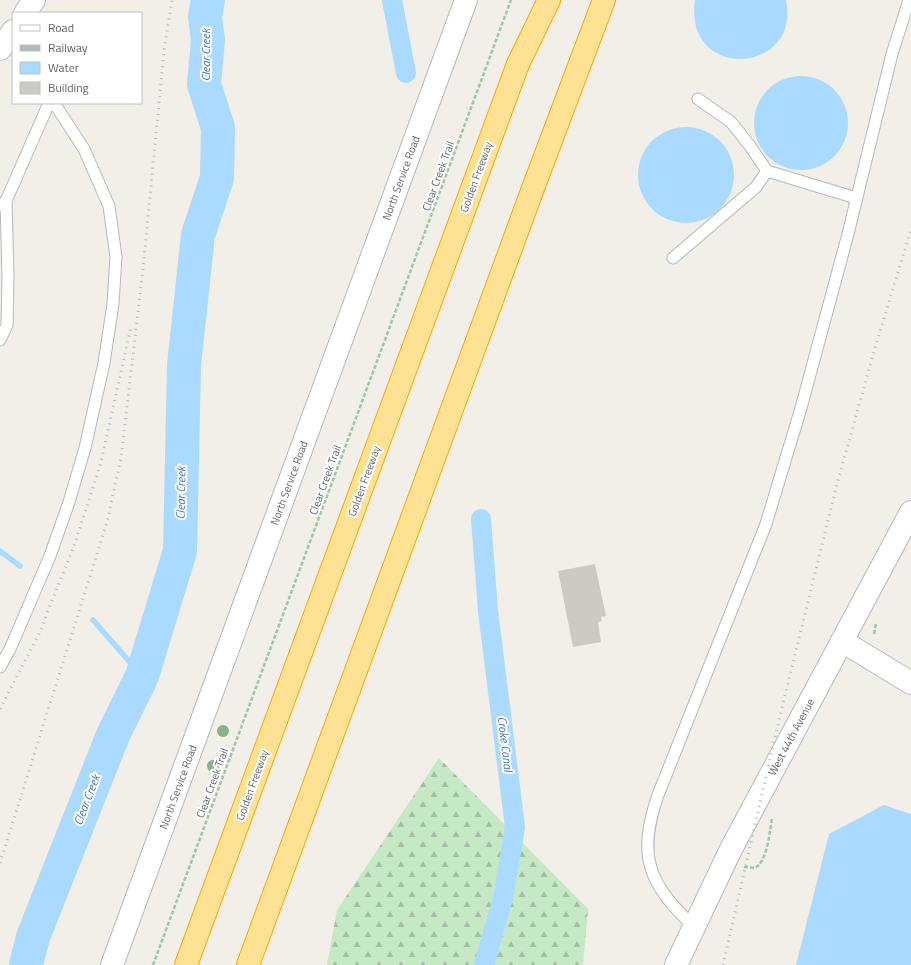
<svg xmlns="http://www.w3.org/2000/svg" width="911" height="965" font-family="'Titillium Web',sans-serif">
<defs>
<pattern id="forest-firs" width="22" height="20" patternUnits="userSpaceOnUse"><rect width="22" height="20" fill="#c5e8c5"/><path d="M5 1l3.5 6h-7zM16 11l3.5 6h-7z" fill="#a3c0a4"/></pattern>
</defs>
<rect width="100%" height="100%" fill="#f1efe8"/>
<polygon fill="url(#forest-firs)" points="439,758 588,909 583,965 327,965 337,910"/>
<g fill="#aadaff">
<path d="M 695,0 L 786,0 C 802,74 683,83 695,0 Z"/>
<circle cx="801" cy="123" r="47"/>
<circle cx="686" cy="175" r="48"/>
<polygon points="884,805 911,814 911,965 796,965 829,834"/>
</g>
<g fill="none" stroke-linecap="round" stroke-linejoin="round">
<g stroke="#aadaff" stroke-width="5.5">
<polyline points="0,551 20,566"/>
<polyline points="93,620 142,676"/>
</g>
<g stroke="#aadaff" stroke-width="20">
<polyline points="392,0 406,73"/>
<polyline points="481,519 488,611 515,827 503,898 484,965"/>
</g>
<polyline stroke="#aadaff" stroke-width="34" points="26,965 33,937 113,735 142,676 180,551 184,365 198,235 217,178 218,128 204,84 208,40 205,17 208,0"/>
</g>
<polygon fill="#cccac5" points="595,564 606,616 601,617 602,621 598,622 601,642 573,647 558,571"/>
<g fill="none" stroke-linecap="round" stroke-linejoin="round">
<defs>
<g id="lane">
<polyline points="698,99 731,122 750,146 767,171 856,198"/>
<polyline points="2,205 6,201 49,103"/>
<polyline points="673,258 756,187 767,171"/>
<polyline points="0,340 7,325 8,277 6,201"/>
<polyline points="0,667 10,649 50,556 69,502 85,448 104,363 113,304 116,257 109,206 84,149 54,103"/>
<path d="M 693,926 C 648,883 637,856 658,795 L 766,524 L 801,408 L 848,234 L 892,54 L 909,0"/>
</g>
<g id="street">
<polyline points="25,13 34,0"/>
<polyline points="0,49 13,31"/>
<polyline points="842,641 911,683"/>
<polyline points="112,965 466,0"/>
</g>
<polyline id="secondary" points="676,965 731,849 911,512"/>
<g id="highway">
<polyline points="186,965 518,64 549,0"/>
<polyline points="248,965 532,191 604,0"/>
</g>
</defs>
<use href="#lane" stroke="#b5b8bc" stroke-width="13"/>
<use href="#street" stroke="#b5b8bc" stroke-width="24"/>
<use href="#secondary" stroke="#b6babf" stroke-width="24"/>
<use href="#highway" stroke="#f9ab00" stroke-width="24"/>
<g stroke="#9cc7a9" stroke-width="2.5" stroke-dasharray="4 2" stroke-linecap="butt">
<polyline points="874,634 876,623"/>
<path d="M 744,867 L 755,868 C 767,862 770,831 772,818"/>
<polyline points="153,965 511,0"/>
</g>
<use href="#lane" stroke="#fff" stroke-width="11"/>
<use href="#street" stroke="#fff" stroke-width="22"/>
<use href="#secondary" stroke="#fff" stroke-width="22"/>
<use href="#highway" stroke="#fde293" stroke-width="22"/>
<g stroke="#b6b7b8" stroke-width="3" stroke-dasharray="1 5" stroke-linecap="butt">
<polyline points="0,709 41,630 47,613 73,549 100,466 131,327"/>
<polyline points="0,863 107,522 121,458 143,269 164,51 172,0"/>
<polyline points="723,965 779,720 837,484 877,341 911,230"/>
</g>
</g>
<g fill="#89b387">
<circle cx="223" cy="731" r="6"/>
<circle cx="213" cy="766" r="6"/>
</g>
<g text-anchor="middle" stroke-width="4" stroke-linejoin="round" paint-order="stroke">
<g font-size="11" fill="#5f6368" stroke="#fff">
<text transform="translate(438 176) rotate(-70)" y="4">Clear Creek Trail</text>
<text transform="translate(476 177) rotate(-70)" y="4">Golden Freeway</text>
<text transform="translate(401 178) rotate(-70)" y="4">North Service Road</text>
<text transform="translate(325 480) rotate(-70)" y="4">Clear Creek Trail</text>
<text transform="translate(364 481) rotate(-70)" y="4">Golden Freeway</text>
<text transform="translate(289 483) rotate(-70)" y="4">North Service Road</text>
<text transform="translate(791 737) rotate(-62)" y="4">West 44th Avenue</text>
<text transform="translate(212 783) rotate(-70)" y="4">Clear Creek Trail</text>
<text transform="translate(252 785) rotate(-70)" y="4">Golden Freeway</text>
<text transform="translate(178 787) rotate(-70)" y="4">North Service Road</text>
</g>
<g font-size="12" font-style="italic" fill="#4174aa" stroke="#fff">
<text transform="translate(206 55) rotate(-90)" y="4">Clear Creek</text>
<text transform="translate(181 493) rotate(-89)" y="4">Clear Creek</text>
<text transform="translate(505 744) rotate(83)" y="4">Croke Canal</text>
<text transform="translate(87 800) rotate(-69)" y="4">Clear Creek</text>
</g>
</g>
<rect x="12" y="12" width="130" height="92" fill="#ffffff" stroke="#bfc1c3"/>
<rect x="20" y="25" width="20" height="6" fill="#ffffff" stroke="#bfc1c3"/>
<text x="48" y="32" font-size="12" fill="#5f6368">Road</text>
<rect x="20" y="45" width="20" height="6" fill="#b6b7b8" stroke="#bfc1c3"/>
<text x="48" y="52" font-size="12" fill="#5f6368">Railway</text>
<rect x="20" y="62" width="20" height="12" fill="#aadaff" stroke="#bfc1c3"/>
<text x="48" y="72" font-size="12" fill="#5f6368">Water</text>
<rect x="20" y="82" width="20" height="12" fill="#cccac5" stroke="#bfc1c3"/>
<text x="48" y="92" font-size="12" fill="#5f6368">Building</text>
</svg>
